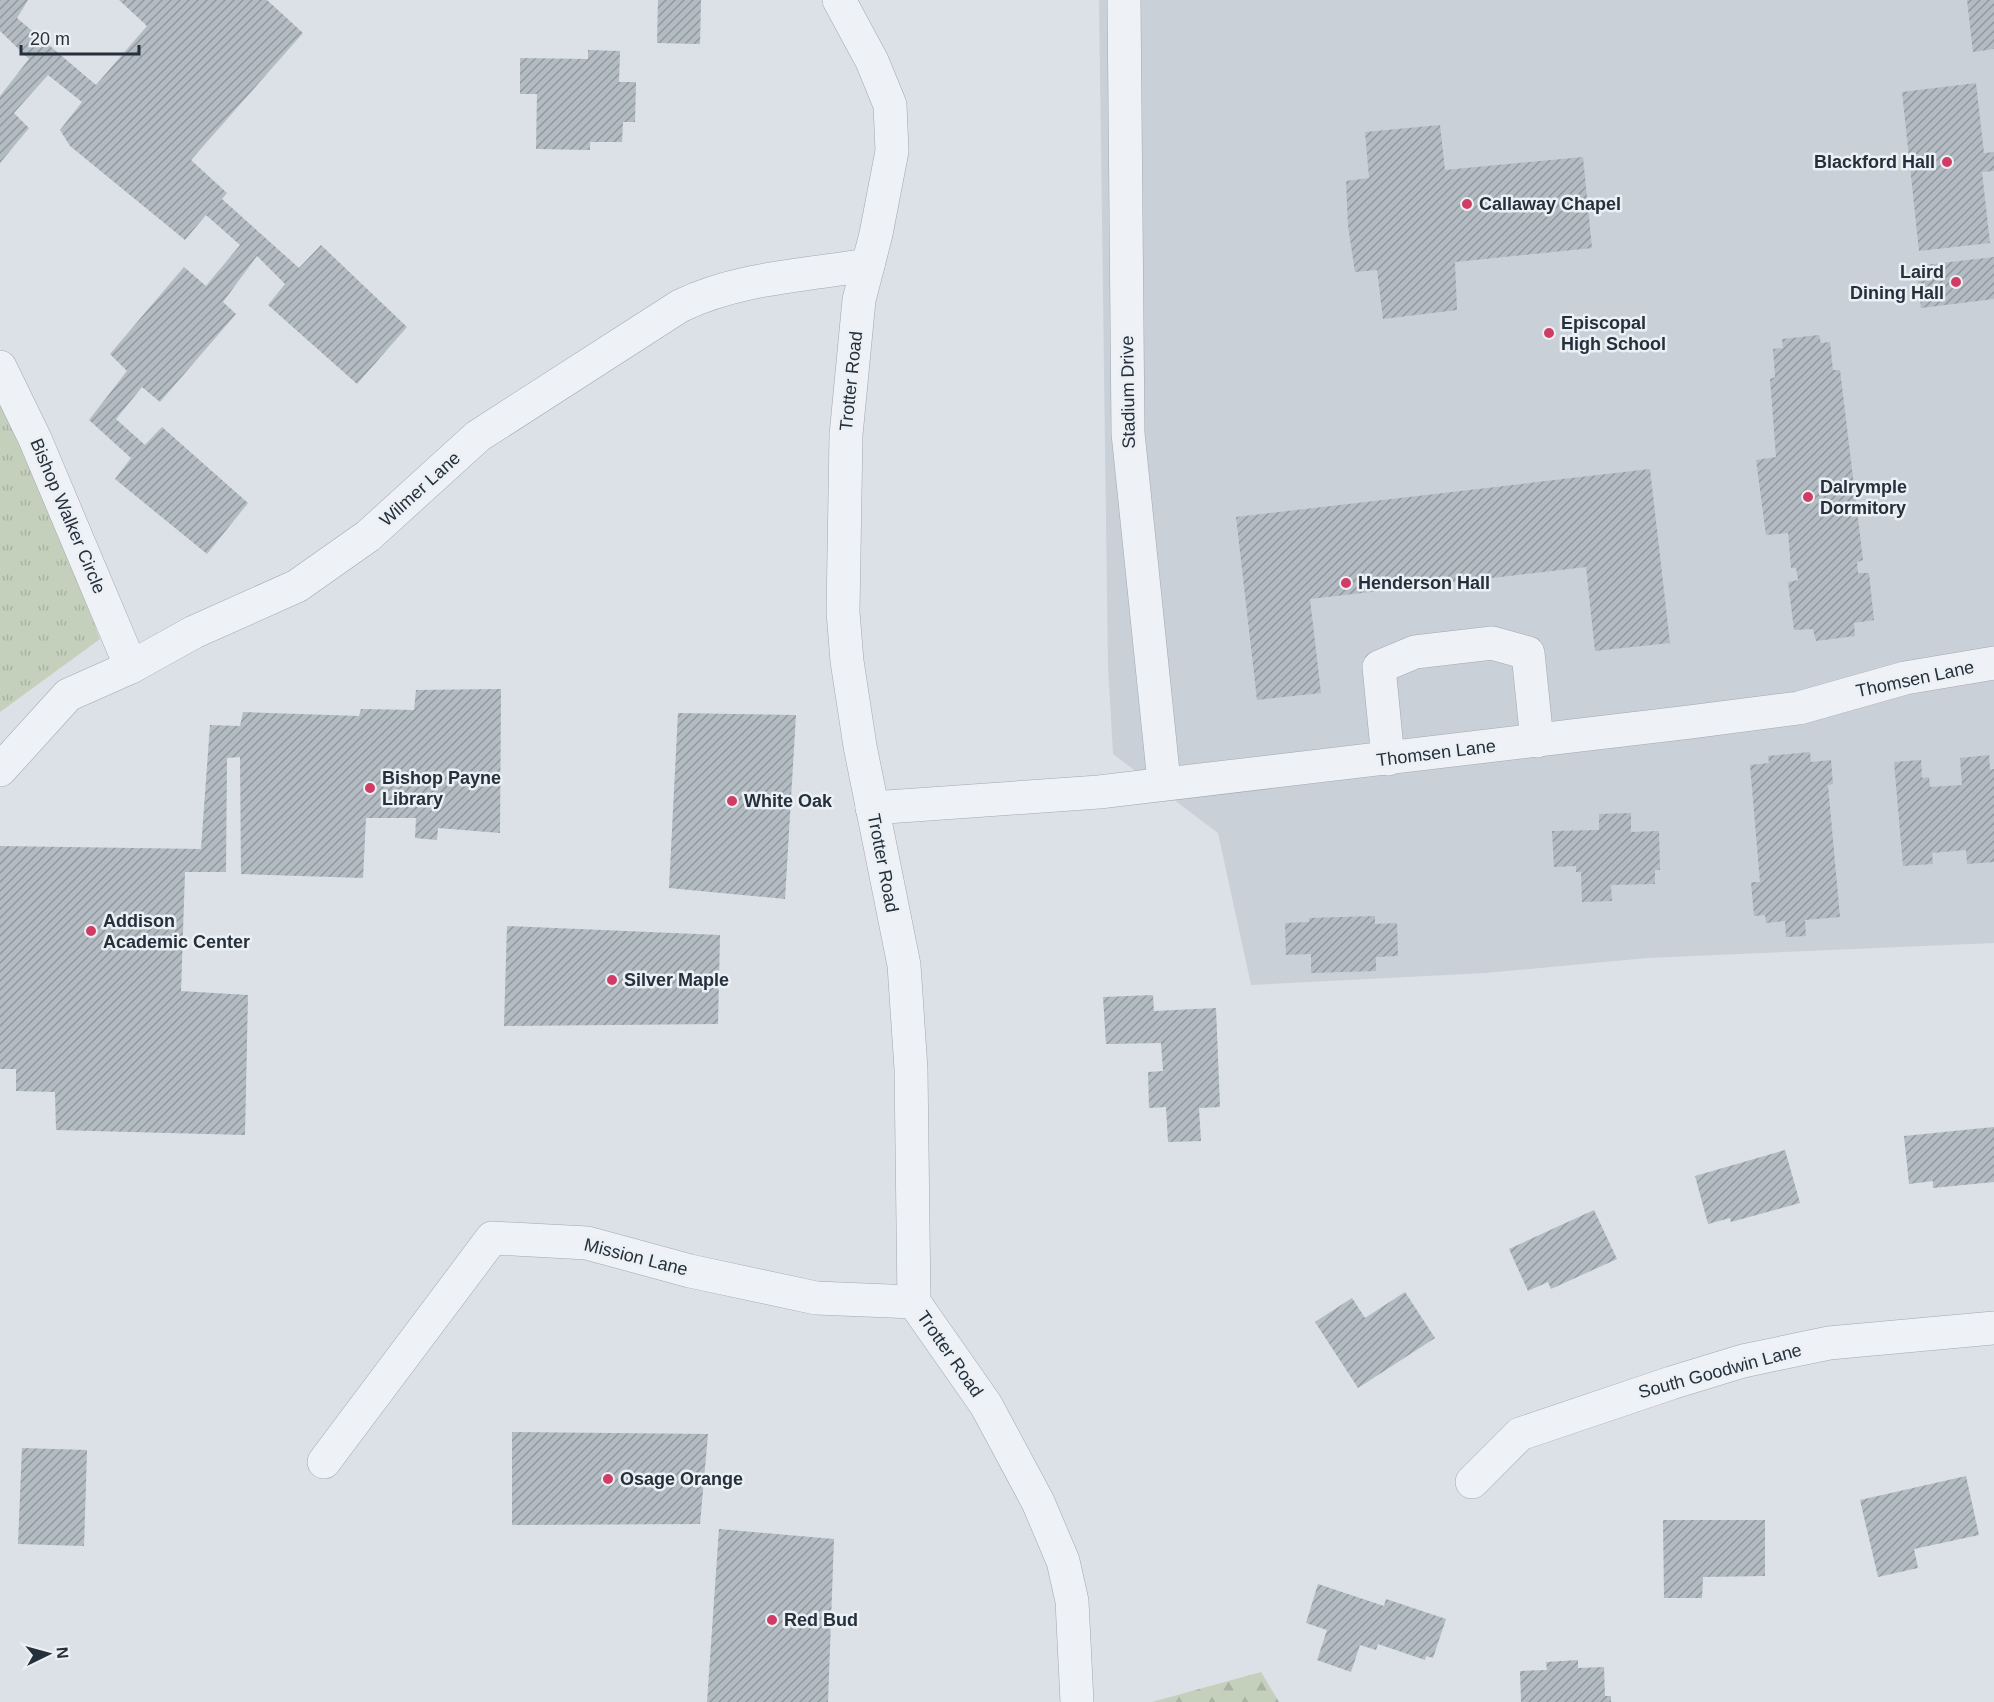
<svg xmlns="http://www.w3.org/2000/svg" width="1994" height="1702" font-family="Helvetica,sans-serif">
<defs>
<pattern id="grass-tufts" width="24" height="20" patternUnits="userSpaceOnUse" patternTransform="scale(1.5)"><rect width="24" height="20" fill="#c4d0bc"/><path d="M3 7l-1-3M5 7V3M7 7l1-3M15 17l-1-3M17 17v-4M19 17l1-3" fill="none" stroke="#a8b3a2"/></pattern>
<pattern id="forest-firs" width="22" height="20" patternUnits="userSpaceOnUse" patternTransform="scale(1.5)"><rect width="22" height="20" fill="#c4d0bc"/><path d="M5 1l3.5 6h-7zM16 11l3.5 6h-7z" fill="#a8b3a2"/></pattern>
<pattern id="building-hatch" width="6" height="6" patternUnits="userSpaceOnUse" patternTransform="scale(1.5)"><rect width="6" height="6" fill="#b3bbc3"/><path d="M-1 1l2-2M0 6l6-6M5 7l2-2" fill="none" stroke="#9198a0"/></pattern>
</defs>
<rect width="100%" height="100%" fill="#dbe1e6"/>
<polygon fill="#c9d0d8" points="1099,0 1994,0 1994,943 1647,958 1485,973 1251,985 1218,833 1113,754 1108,666"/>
<polygon fill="url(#grass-tufts)" points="0,392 46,501 100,639 0,712"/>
<polygon fill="url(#forest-firs)" points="1261,1672 1279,1702 1152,1702"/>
<g fill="url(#building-hatch)">
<polygon points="0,0 28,0 17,18 96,85 147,26 119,0 267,0 303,33 191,160 227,193 222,199 299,268 321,245 407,327 357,384 268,305 285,284 257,256 223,302 236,314 160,402 142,387 116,419 145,445 162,427 248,503 207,554 115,479 131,458 89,420 127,371 110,354 184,267 206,286 240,245 206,215 185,240 70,146 60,130 82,102 48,75 14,113 29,128 0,163 0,96 29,59 0,31"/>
<polygon points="658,0 701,0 700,44 657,43"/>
<polygon points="1967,0 1994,0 1994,49 1973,52"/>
<polygon points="588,50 620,51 619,82 636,82 635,122 623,122 622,142 590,142 590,150 536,149 537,94 520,94 520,58 588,59"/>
<polygon points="1976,83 1984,153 1994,152 1994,171 1982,172 1990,243 1919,251 1902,92"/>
<polygon points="1440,125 1445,170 1583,157 1592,248 1455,262 1457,310 1383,319 1377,270 1355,272 1348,226 1346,181 1369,178 1365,132"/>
<polygon points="1994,257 1994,299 1921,308 1916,266"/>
<polygon points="1819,335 1821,343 1830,342 1833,370 1840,370 1863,560 1857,562 1858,573 1869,573 1874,620 1854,623 1855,636 1816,641 1813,629 1794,630 1788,582 1798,580 1796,568 1791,568 1788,533 1766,535 1756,460 1776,457 1770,379 1775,377 1773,349 1783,348 1782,339"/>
<polygon points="1650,469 1670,643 1595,651 1586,567 1310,599 1321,693 1257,700 1236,517"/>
<polygon points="501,689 500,833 438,828 437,840 415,838 416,818 366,818 363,878 241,874 240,757 227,758 226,872 185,872 181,991 248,995 245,1135 56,1130 55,1092 16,1091 16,1069 0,1069 0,846 201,849 210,725 240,726 243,712 359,716 361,709 414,710 416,690"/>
<polygon points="678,713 796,715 785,899 669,888"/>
<polygon points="1810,752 1811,762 1831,760 1833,784 1828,785 1840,917 1805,920 1806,936 1786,937 1785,921 1766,923 1765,915 1754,916 1751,882 1760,882 1750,765 1769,763 1768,756"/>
<polygon points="1989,755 1990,770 1994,769 1994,862 1967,864 1966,850 1932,853 1933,864 1903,866 1894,762 1921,760 1922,778 1929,777 1930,787 1962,785 1960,758"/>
<polygon points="1631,813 1631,832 1659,831 1660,870 1655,870 1655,884 1611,885 1612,901 1582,902 1581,872 1576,872 1576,866 1554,867 1552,831 1599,830 1599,814"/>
<polygon points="1375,916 1375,924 1397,923 1398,956 1376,957 1376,971 1311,973 1311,954 1286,955 1285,923 1309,922 1309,918"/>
<polygon points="507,926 720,935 718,1024 504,1026"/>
<polygon points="1153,995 1154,1011 1216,1008 1220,1107 1199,1108 1201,1141 1168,1142 1166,1107 1149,1108 1148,1072 1163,1071 1161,1043 1106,1044 1103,997"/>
<polygon points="1994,1127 1994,1182 1933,1188 1933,1181 1909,1184 1904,1136"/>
<polygon points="1785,1150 1800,1203 1731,1222 1730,1218 1708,1224 1695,1176"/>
<polygon points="1594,1210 1617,1259 1551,1289 1548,1282 1528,1291 1509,1249"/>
<polygon points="1405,1292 1435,1338 1358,1388 1315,1322 1352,1298 1365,1318"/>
<polygon points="512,1432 708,1434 700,1524 512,1525"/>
<polygon points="22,1448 87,1450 84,1546 18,1544"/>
<polygon points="1966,1476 1979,1535 1914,1549 1918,1568 1878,1577 1860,1500"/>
<polygon points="1663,1520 1765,1520 1765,1576 1703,1577 1702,1598 1664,1598"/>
<polygon points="719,1529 834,1539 828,1702 707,1702"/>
<polygon points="1318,1584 1384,1606 1386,1599 1446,1619 1433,1658 1426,1656 1425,1660 1378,1644 1376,1650 1360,1645 1351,1672 1317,1660 1327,1630 1306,1623"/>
<polygon points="1578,1660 1578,1668 1604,1667 1605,1696 1611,1696 1611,1702 1521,1702 1520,1671 1547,1670 1546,1662"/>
</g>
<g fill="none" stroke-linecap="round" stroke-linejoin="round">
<defs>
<g id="minor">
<polyline points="839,0 872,61 890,105 892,151 876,234 859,300 846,435 843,612 847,661 860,746 904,965 911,1069 914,1302 986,1405 1038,1502 1063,1561 1072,1601 1077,1702"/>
<polyline points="1124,0 1128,433 1164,782"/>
<polyline points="0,367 35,439 131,667"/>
<polyline points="1388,759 1379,667 1415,652 1492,643 1528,653 1537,741"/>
<path d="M 0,770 L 68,695 L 131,667 L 194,632 L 297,586 L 368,536 L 478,436 L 680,306 C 737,278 805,275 868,265"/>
<polyline points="872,808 1099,792 1690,722 1799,708 1905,678 1994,663"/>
<polyline points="324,1462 492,1238 587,1243 690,1271 816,1298 914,1302"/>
<polyline points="1472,1482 1520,1434 1671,1383 1743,1361 1829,1343 1994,1328"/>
</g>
</defs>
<use href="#minor" stroke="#a1a8b0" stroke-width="34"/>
<use href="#minor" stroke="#eef1f5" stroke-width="33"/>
</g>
<g fill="#d03c63" stroke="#ebf0f4" stroke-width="2">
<circle cx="1947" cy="162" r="6"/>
<circle cx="1467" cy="204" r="6"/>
<circle cx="1956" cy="282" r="6"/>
<circle cx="1549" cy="333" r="6"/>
<circle cx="1808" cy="497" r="6"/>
<circle cx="1346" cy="583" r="6"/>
<circle cx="370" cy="788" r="6"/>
<circle cx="732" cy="801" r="6"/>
<circle cx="91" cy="931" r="6"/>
<circle cx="612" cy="980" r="6"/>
<circle cx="608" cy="1479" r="6"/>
<circle cx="772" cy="1620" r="6"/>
</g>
<g text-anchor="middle" stroke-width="5" stroke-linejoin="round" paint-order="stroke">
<g font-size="18" font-weight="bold" fill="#25303c" stroke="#ebf0f4" text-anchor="start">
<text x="1935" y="168" text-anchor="end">Blackford Hall</text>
<text x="1479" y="210">Callaway Chapel</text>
<text x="1944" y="278" text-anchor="end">Laird<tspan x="1944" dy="21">Dining Hall</tspan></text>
<text x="1561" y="329">Episcopal<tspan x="1561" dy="21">High School</tspan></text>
<text x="1820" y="493">Dalrymple<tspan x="1820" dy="21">Dormitory</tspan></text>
<text x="1358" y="589">Henderson Hall</text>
<text x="382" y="784">Bishop Payne<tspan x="382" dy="21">Library</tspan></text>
<text x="744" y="807">White Oak</text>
<text x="103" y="927">Addison<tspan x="103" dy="21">Academic Center</tspan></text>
<text x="624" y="986">Silver Maple</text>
<text x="620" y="1485">Osage Orange</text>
<text x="784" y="1626">Red Bud</text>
</g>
<g font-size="18" fill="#25303c" stroke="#ebf0f4">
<text transform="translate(851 381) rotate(-84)" y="6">Trotter Road</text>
<text transform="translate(1128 392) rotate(-91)" y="6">Stadium Drive</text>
<text transform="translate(420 489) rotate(-42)" y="6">Wilmer Lane</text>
<text transform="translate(68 516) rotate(67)" y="6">Bishop Walker Circle</text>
<text transform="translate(1915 679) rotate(-12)" y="6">Thomsen Lane</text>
<text transform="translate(1436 753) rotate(-7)" y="6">Thomsen Lane</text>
<text transform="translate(883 863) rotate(79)" y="6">Trotter Road</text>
<text transform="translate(636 1257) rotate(14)" y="6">Mission Lane</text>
<text transform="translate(950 1354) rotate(55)" y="6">Trotter Road</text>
<text transform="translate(1720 1371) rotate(-15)" y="6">South Goodwin Lane</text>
</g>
</g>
<g transform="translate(48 1654) rotate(85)" stroke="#ebf0f4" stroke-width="4.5" paint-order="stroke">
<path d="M0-4.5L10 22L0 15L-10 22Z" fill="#25303c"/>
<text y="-9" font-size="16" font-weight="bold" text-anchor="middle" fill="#25303c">N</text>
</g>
<path d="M21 45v9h118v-9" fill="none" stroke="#25303c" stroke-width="3"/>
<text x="30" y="45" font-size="18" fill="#25303c" stroke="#ebf0f4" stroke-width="4.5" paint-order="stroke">20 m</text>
</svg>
